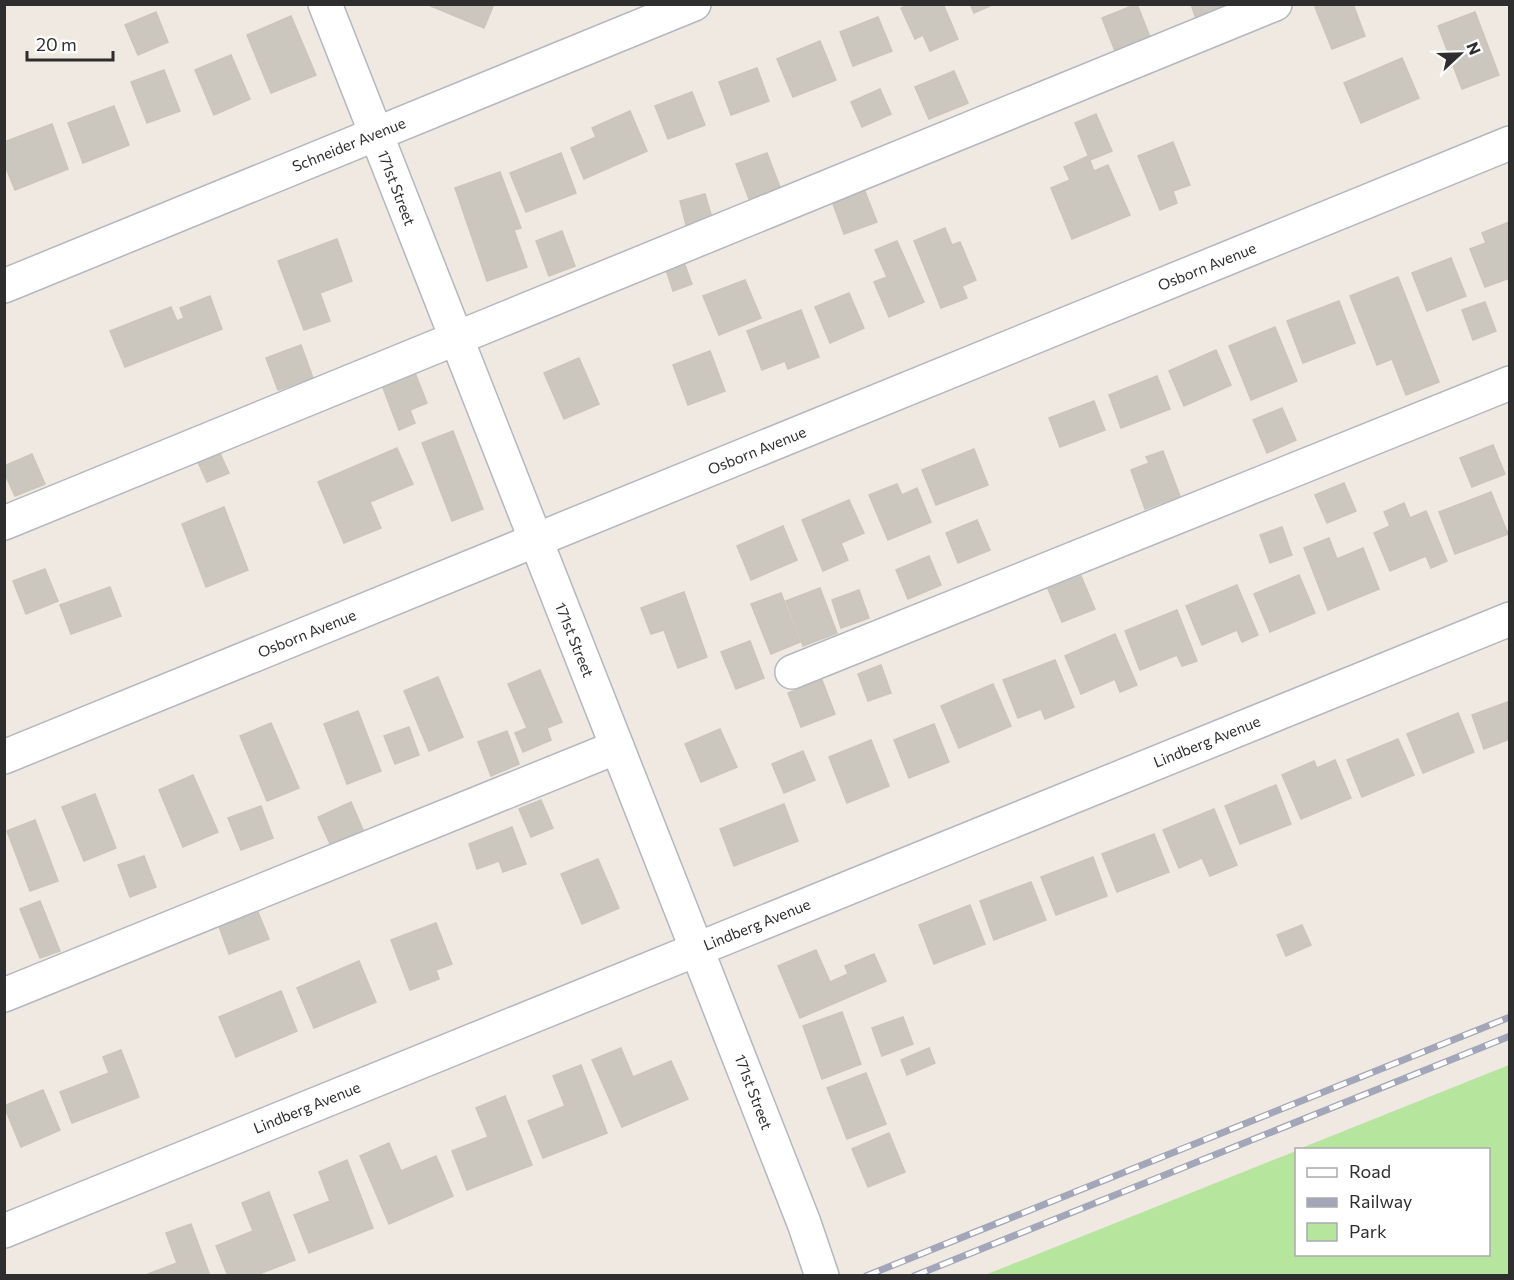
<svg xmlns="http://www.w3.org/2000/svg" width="1514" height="1280" font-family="Commissioner,sans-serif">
<rect width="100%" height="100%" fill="#efe9e1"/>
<polygon fill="#b6e59e" points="1509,1065 1509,1275 985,1275 1296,1151 1296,1254 1488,1254 1488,1150 1299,1149"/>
<g fill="#cbc7bf" stroke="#cbc5ba" stroke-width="1.5">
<polygon points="426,4 494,4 484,28"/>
<polygon points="909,4 943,4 958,39 930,51 923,35 915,39 901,8"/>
<polygon points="970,4 994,4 974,13"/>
<polygon points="1137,4 1150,37 1115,51 1102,18"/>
<polygon points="1191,4 1224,4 1225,8 1196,19"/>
<polygon points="1320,4 1353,4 1365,36 1332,49 1315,7"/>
<polygon points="156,12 168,42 138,55 125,25"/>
<polygon points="1475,12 1499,75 1462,89 1438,26"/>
<polygon points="291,16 316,75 271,93 247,35"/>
<polygon points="878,17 892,51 853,66 840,32"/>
<polygon points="820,41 836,80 793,97 777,59"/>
<polygon points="231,55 250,99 214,115 195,70"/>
<polygon points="1402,58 1419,98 1361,123 1344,83"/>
<polygon points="757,68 769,101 731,115 719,82"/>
<polygon points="164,70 180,111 147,123 131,82"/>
<polygon points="954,71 968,103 929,119 915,87"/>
<polygon points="880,89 891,114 862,127 851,102"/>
<polygon points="692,92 705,125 668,139 655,106"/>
<polygon points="114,106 129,145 83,163 68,123"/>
<polygon points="630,111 647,151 584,179 571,148 596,137 592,128"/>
<polygon points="1096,114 1112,151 1090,160 1075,123"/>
<polygon points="52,124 68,169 15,190 4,163 4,142"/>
<polygon points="1173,142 1190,185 1173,191 1177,203 1160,210 1138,156"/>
<polygon points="561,153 576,193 526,212 510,173"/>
<polygon points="767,153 780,187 749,199 736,164"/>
<polygon points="1088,156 1094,171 1108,165 1130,215 1072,239 1051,188 1070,180 1064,167"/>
<polygon points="500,172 521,228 514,230 527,267 487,281 455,188"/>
<polygon points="864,189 877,222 844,234 832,201"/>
<polygon points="705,194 712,218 686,225 680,201"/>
<polygon points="1509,222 1510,278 1485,287 1470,249 1486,243 1482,233"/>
<polygon points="945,228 952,245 960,242 976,280 962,286 967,298 941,308 914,241"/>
<polygon points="562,231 575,266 549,276 536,241"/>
<polygon points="337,239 352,281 320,293 330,321 304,330 278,261"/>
<polygon points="897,241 924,302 889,317 874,282 887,277 875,250"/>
<polygon points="682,257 692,284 673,291 664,264"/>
<polygon points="1451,258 1466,296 1427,311 1412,273"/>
<polygon points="1398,277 1439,382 1406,395 1392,359 1377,365 1350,296"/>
<polygon points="745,280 761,318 719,335 703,296"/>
<polygon points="849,293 864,328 830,343 815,307"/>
<polygon points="210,296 222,329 125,367 110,331 171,307 177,321 184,318 180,308"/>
<polygon points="1339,301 1355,343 1303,363 1287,321"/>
<polygon points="1485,302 1496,331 1473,340 1462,310"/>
<polygon points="801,310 819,357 788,369 785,361 762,370 747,331"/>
<polygon points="1275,327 1297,381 1251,400 1229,346"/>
<polygon points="301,345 313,378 278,390 266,358"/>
<polygon points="1216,350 1231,385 1184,406 1169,371"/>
<polygon points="710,351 725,391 688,405 673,365"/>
<polygon points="579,358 599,404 564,419 544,373"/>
<polygon points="413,368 427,403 410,410 415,423 399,430 380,380"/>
<polygon points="1157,376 1170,409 1121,428 1109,395"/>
<polygon points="1094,401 1105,430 1060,447 1049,418"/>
<polygon points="1282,408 1296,440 1267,453 1253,420"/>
<polygon points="453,431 483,509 452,521 422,443"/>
<polygon points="1493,445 1505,474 1472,487 1460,458"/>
<polygon points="397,448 413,484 370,502 381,528 344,543 318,482"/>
<polygon points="218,449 229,473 207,482 196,458"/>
<polygon points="974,449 988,485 936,505 922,470"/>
<polygon points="1163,451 1180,496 1145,509 1131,470 1149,463 1146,457"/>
<polygon points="32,454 45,484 15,496 4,472 4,466"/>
<polygon points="1344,483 1356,511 1327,523 1315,495"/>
<polygon points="897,484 902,495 917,488 931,522 888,540 869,495"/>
<polygon points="1491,492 1508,534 1455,554 1439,512"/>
<polygon points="849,500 864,533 841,543 848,560 823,571 802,520"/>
<polygon points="1404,503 1410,518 1426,511 1447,561 1431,568 1426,556 1390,571 1374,533 1390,526 1384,512"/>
<polygon points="224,507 248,570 206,587 182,524"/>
<polygon points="977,520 990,550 958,563 946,533"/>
<polygon points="783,526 797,560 751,580 737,546"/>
<polygon points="1282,527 1292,555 1270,563 1260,535"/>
<polygon points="1329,538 1337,559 1363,548 1379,589 1328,610 1304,548"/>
<polygon points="929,556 941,585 908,599 896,570"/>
<polygon points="45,569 58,601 26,614 13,581"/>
<polygon points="1299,575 1315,613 1270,632 1254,594"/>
<polygon points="1081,576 1095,609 1062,622 1048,589"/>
<polygon points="1237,585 1258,635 1242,642 1237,630 1202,645 1186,606"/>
<polygon points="110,587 121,616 71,634 60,605"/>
<polygon points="820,588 837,633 803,646 786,601"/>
<polygon points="859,590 869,618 841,628 832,600"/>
<polygon points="684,592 707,657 678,668 664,630 651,634 641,608"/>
<polygon points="781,593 800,642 771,654 751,604"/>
<polygon points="1177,610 1197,661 1182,666 1177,655 1140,670 1125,631"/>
<polygon points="1115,634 1137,685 1120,692 1115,679 1081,694 1065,656"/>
<polygon points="750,641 764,678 736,689 721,652"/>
<polygon points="1055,660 1074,707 1045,719 1041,709 1018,718 1003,680"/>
<polygon points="881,665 891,693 868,701 858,674"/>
<polygon points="540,670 562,722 547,728 551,740 523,752 515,733 527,728 508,684"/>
<polygon points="438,677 463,737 429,751 404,691"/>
<polygon points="822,680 835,714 801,727 788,693"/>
<polygon points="993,684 1011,726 959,748 941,706"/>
<polygon points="1510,701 1510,739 1484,749 1472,715"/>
<polygon points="358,711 381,771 347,784 324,724"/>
<polygon points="1458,713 1474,752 1423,773 1407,734"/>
<polygon points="271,723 299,788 267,801 240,736"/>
<polygon points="934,724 949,762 909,778 894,740"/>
<polygon points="409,727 419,755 395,764 384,736"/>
<polygon points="720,729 737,767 701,782 685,744"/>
<polygon points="507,731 519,764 491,776 478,742"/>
<polygon points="1398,739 1414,775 1362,797 1347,760"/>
<polygon points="871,740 889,786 847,803 829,757"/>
<polygon points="803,751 815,780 784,793 772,764"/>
<polygon points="1335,760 1351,798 1301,819 1282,775 1314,761 1317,768"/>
<polygon points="193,775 218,832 183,847 159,790"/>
<polygon points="1276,785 1291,824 1240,844 1225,806"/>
<polygon points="95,794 116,848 84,861 62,807"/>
<polygon points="541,800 553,828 531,837 519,809"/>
<polygon points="351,802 364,832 331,846 318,817"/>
<polygon points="784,804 798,841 734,866 720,829"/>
<polygon points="261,806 273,838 241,850 228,818"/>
<polygon points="1214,809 1237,865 1210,876 1202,858 1179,868 1163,830"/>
<polygon points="35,820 58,881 30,891 7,831"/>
<polygon points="512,827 526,864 503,872 499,861 477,869 469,844"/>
<polygon points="1154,834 1169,872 1117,892 1102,854"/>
<polygon points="144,856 156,887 130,897 118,865"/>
<polygon points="1093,857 1107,896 1056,915 1041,877"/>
<polygon points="598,859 619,908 582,924 561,874"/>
<polygon points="1031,882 1046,920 994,940 980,901"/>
<polygon points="40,901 60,951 40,958 20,909"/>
<polygon points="970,905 985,944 934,964 919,925"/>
<polygon points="256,907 269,939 229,954 217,921"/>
<polygon points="436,923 452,964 436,970 439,979 410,990 391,940"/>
<polygon points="1302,925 1311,945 1286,956 1277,935"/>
<polygon points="816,950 830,982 848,974 845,966 874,954 886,981 800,1018 778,966"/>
<polygon points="359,961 376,1002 314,1028 297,988"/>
<polygon points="281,991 297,1031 236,1057 219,1017"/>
<polygon points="842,1012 861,1064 822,1079 803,1026"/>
<polygon points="903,1017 913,1044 882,1056 872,1028"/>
<polygon points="621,1048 633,1077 671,1061 688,1099 622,1127 592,1060"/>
<polygon points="929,1048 935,1063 907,1075 901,1060"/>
<polygon points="121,1050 139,1097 72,1123 60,1092 109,1073 103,1057"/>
<polygon points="581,1065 607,1133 543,1158 528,1121 565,1106 553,1076"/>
<polygon points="866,1073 886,1124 847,1139 827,1088"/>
<polygon points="43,1090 60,1130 21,1147 4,1106"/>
<polygon points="505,1096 532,1165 467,1190 452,1151 488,1137 476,1108"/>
<polygon points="889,1133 905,1172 868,1187 852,1149"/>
<polygon points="389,1143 401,1171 436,1156 453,1196 389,1224 360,1156"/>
<polygon points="347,1160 373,1228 309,1253 294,1215 330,1201 319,1172"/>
<polygon points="269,1192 295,1260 254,1276 228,1276 216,1246 253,1231 242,1203"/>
<polygon points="191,1224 210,1276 143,1276 177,1263 166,1233"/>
</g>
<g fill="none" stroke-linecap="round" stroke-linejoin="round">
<defs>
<g id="minor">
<polyline points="325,4 697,950 804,1223 822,1276"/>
<polyline points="4,286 694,4"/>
<polyline points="4,523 1275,4"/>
<polyline points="792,672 1510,383"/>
<polyline points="4,757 1510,143"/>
<polyline points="4,995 617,747"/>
<polyline points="4,1231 1510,619"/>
</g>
</defs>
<use href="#minor" stroke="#b4b7c1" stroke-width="36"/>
<use href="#minor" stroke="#fff" stroke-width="33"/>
<defs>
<g id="rail">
<polyline points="866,1276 1510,1017"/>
<polyline points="914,1276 1510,1036"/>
</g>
</defs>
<use href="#rail" stroke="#a3a6b8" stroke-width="7"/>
<use href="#rail" stroke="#fff" stroke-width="4.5" stroke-dasharray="14" stroke-linecap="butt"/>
</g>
<g text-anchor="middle" stroke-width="4.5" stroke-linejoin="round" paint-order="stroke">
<g font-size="15" fill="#2e2e2e" stroke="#fff">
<text transform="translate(349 145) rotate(-22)" y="5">Schneider Avenue</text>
<text transform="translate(396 188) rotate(69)" y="5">171st Street</text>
<text transform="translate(1207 267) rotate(-22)" y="5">Osborn Avenue</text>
<text transform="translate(757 451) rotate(-22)" y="5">Osborn Avenue</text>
<text transform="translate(307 634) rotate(-22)" y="5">Osborn Avenue</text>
<text transform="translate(574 640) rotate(68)" y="5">171st Street</text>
<text transform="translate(1207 742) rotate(-22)" y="5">Lindberg Avenue</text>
<text transform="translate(757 925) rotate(-22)" y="5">Lindberg Avenue</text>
<text transform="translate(753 1092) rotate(69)" y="5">171st Street</text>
<text transform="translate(307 1108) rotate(-22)" y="5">Lindberg Avenue</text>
</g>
</g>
<rect width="1514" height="1280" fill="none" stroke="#2e2e2e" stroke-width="12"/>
<rect x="1295" y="1148" width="195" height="108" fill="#ffffff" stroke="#ababab" stroke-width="1.5"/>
<rect x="1307" y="1168" width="30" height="9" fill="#ffffff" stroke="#ababab" stroke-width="1.5"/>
<text x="1349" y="1178" font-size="18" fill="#2e2e2e">Road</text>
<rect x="1307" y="1198" width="30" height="9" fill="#a3a6b8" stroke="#ababab" stroke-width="1.5"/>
<text x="1349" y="1208" font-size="18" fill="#2e2e2e">Railway</text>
<rect x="1307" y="1223" width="30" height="18" fill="#b6e59e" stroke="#ababab" stroke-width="1.5"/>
<text x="1349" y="1238" font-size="18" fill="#2e2e2e">Park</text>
<g transform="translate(1460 54) rotate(68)" stroke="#ffffff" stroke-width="4.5" paint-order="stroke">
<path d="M0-4.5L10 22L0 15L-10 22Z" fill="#2e2e2e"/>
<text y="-9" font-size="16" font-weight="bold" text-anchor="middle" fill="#2e2e2e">N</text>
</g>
<path d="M27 51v9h86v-9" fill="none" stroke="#2e2e2e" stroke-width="3"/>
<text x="36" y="51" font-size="18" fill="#2e2e2e" stroke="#ffffff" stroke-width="4.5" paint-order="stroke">20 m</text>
</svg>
